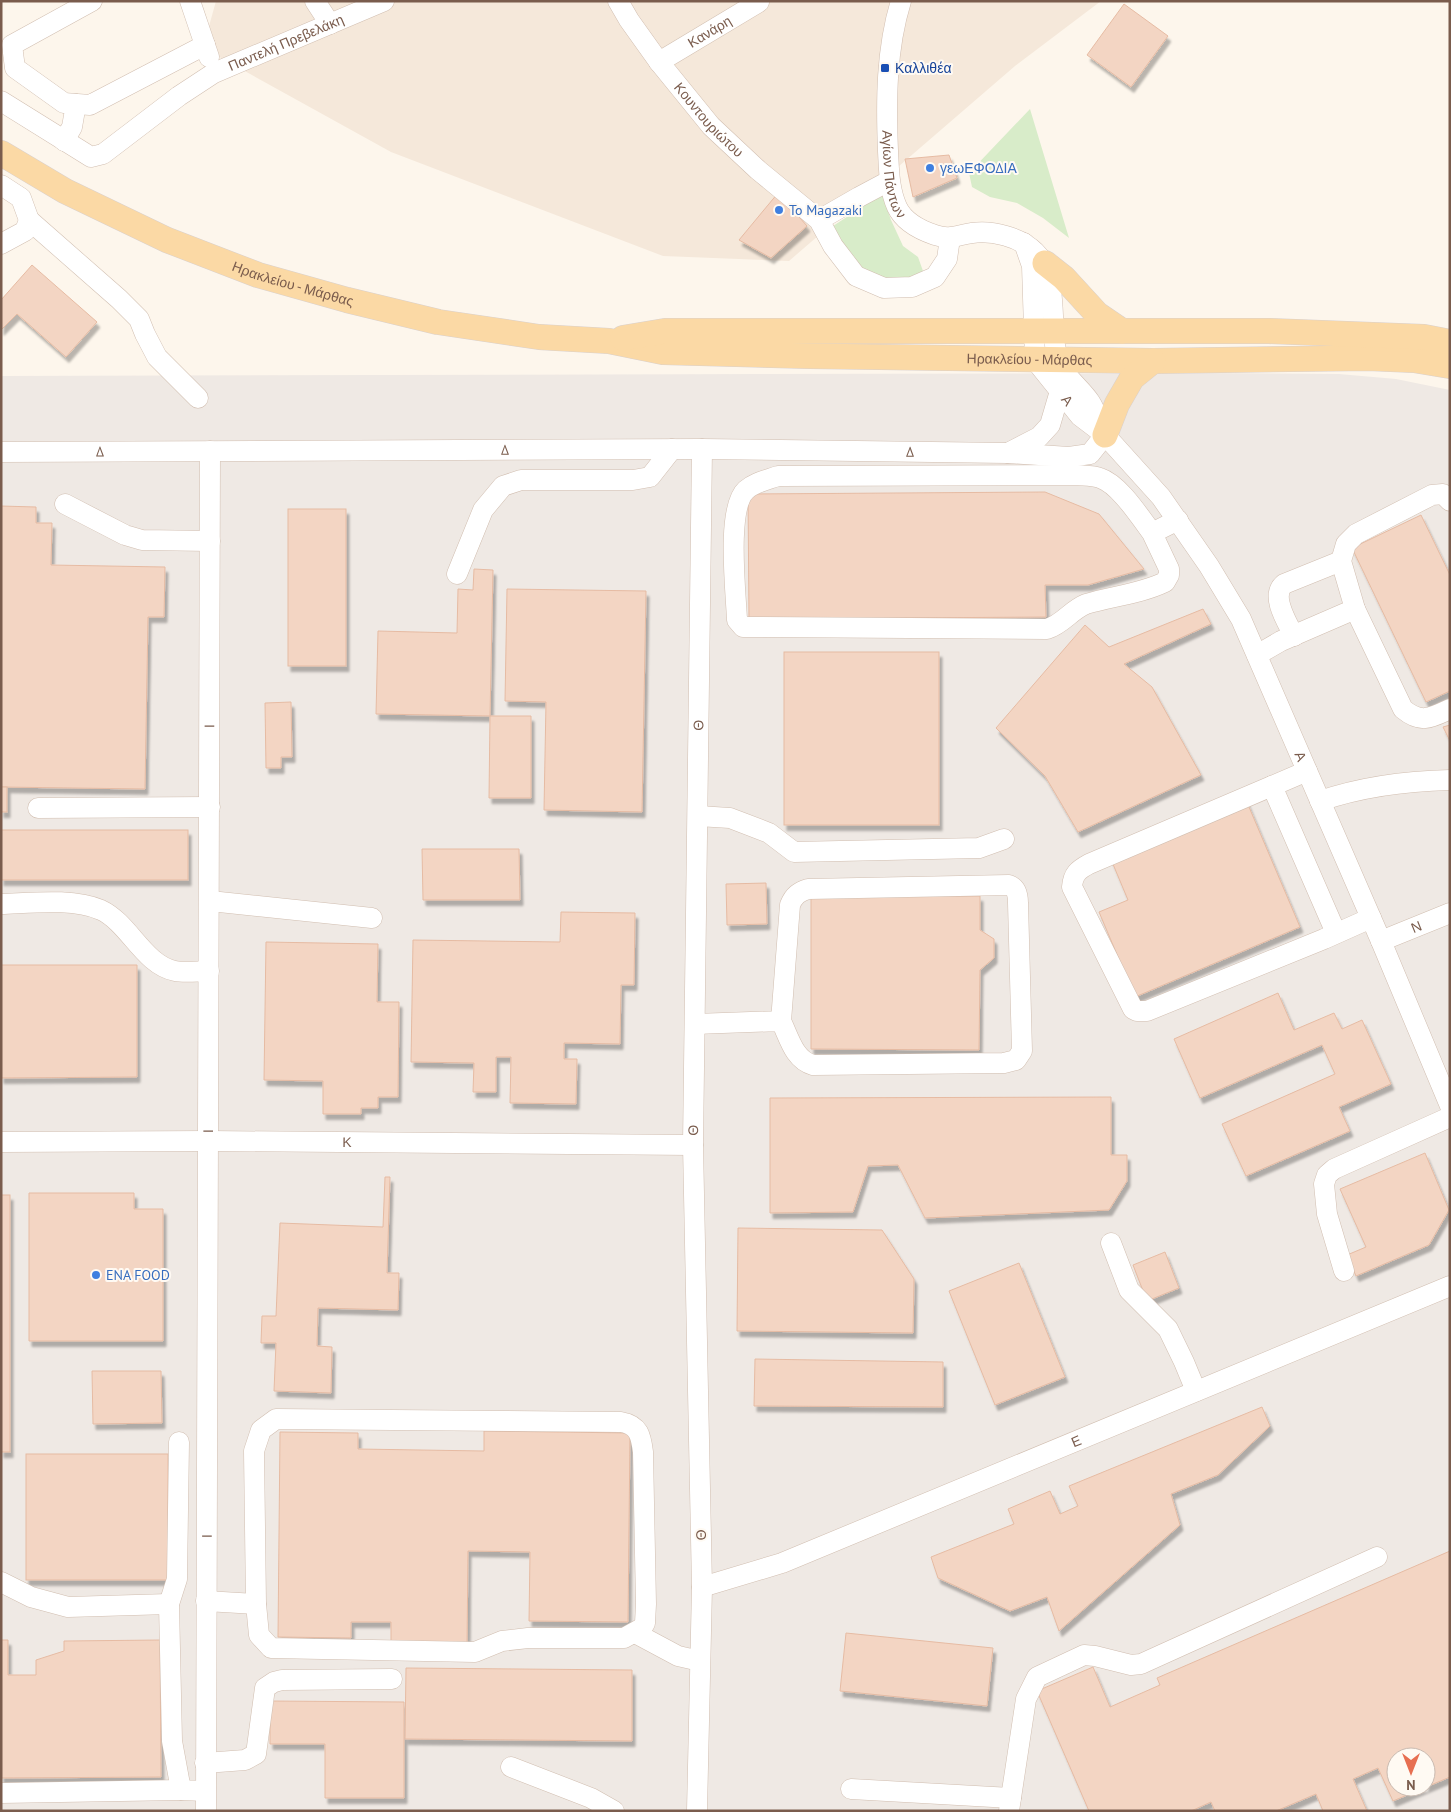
<svg xmlns="http://www.w3.org/2000/svg" width="1451" height="1812" font-family="'PT Sans',sans-serif">
<defs>
<filter id="shadow"><feDropShadow dx="3" dy="5.5" stdDeviation="1" flood-color="#0004"/></filter>
</defs>
<rect width="100%" height="100%" fill="#fdf6ec"/>
<polygon fill="#f5e8da" points="216,1 1101,1 1015,66 789,261 663,256 391,152 203,48"/>
<path fill="#efe9e4" fill-rule="evenodd" d="M 1209,373 L 1339,374 L 1396,379 L 1450,390 L 1450,1811 L 1,1811 L 1,376 ZM 1396,1757 L 1426,1757 L 1426,1787 L 1396,1787 Z"/>
<g fill="#d8ecc9">
<polygon points="1030,109 1069,238 1043,218 1017,203 990,197 972,187 969,173"/>
<polygon points="882,194 891,220 903,246 918,257 923,271 894,290 849,267 830,228"/>
</g>
<g fill="#f3d5c3" stroke="#e6bba3" fill-rule="evenodd" filter="url(#shadow)">
<polygon points="1124,4 1168,36 1131,87 1087,55"/>
<polygon points="949,155 957,178 913,197 905,159"/>
<polygon points="778,193 807,226 771,258 739,240"/>
<polygon points="32,265 97,322 66,357 17,314 1,330 1,300"/>
<polygon points="1045,492 1099,514 1144,569 1088,585 1045,585 1046,617 749,619 748,494"/>
<polygon points="1,506 36,507 36,523 52,523 51,565 165,567 164,617 148,617 145,789 1,787"/>
<rect x="288" y="509" width="58" height="157"/>
<polygon points="1421,515 1450,575 1450,691 1426,702 1352,548"/>
<polygon points="474,569 493,570 490,716 376,714 378,631 457,633 458,589 473,590"/>
<polygon points="507,589 646,591 642,812 544,810 546,702 505,701"/>
<polygon points="1203,609 1211,624 1124,664 1152,687 1201,775 1078,832 1045,776 996,728 1085,625 1109,647"/>
<rect x="784" y="652" width="155" height="173"/>
<polygon points="291,702 292,757 281,757 281,768 266,768 265,703"/>
<polygon points="490,716 531,716 531,798 489,798"/>
<polygon points="1450,725 1450,741 1443,727"/>
<rect x="1" y="787" width="6" height="25"/>
<polygon points="1246,800 1300,927 1135,997 1099,912 1128,900 1110,857"/>
<rect x="1" y="830" width="187" height="50"/>
<polygon points="422,849 519,849 520,900 423,900"/>
<polygon points="766,883 767,924 727,925 726,884"/>
<polygon points="811,896 980,896 980,930 994,939 994,958 980,970 979,1050 811,1049"/>
<polygon points="561,912 635,913 634,985 621,985 620,1044 564,1043 564,1059 577,1059 576,1104 510,1103 511,1057 496,1057 496,1092 473,1092 474,1063 411,1062 413,940 560,942"/>
<polygon points="266,942 378,944 377,1002 399,1002 398,1097 378,1097 378,1108 361,1108 361,1114 323,1114 323,1081 264,1080"/>
<polygon points="1,965 137,965 137,1077 1,1078"/>
<polygon points="1278,993 1294,1030 1334,1013 1342,1029 1362,1020 1391,1084 1339,1107 1350,1131 1246,1176 1222,1124 1335,1074 1322,1045 1200,1098 1174,1039"/>
<polygon points="1111,1097 1111,1155 1127,1155 1127,1181 1109,1210 925,1218 898,1165 868,1166 853,1212 770,1213 770,1098"/>
<polygon points="1425,1153 1449,1210 1429,1245 1356,1276 1347,1255 1366,1247 1340,1189"/>
<polygon points="385,1177 390,1177 387,1273 399,1273 398,1310 318,1308 317,1346 332,1347 331,1393 274,1391 276,1343 261,1343 262,1316 276,1316 280,1223 383,1227"/>
<polygon points="29,1193 134,1193 134,1209 163,1209 163,1341 29,1341"/>
<rect x="1" y="1195" width="9" height="257"/>
<polygon points="738,1228 882,1230 914,1279 913,1333 737,1331"/>
<polygon points="1165,1252 1179,1288 1147,1301 1133,1265"/>
<polygon points="1019,1263 1065,1377 995,1405 949,1291"/>
<polygon points="755,1359 943,1362 943,1407 754,1406"/>
<polygon points="92,1371 161,1371 162,1423 93,1424"/>
<polygon points="1262,1407 1270,1426 1218,1475 1171,1494 1180,1525 1059,1631 1047,1597 1010,1611 938,1578 931,1557 1014,1524 1008,1509 1050,1491 1060,1514 1078,1506 1069,1486"/>
<polygon points="484,1431 630,1433 628,1622 529,1621 530,1552 468,1551 467,1646 391,1645 391,1622 351,1622 351,1638 278,1637 280,1432 358,1433 358,1449 484,1451"/>
<rect x="26" y="1454" width="142" height="126"/>
<path d="M 1450,1551 L 1450,1777 L 1393,1801 L 1378,1768 L 1353,1779 L 1367,1811 L 1323,1811 L 1316,1794 L 1276,1811 L 1215,1811 L 1211,1802 L 1191,1811 L 1089,1811 L 1037,1691 L 1093,1667 L 1110,1707 L 1160,1685 L 1157,1678 ZM 1396,1757 L 1426,1757 L 1426,1787 L 1396,1787 Z"/>
<polygon points="846,1633 993,1648 987,1706 840,1691"/>
<polygon points="1,1640 8,1640 8,1675 36,1675 36,1660 64,1651 64,1641 160,1640 161,1777 1,1778"/>
<polygon points="406,1668 632,1670 632,1741 405,1739"/>
<polygon points="270,1701 404,1702 404,1798 325,1798 325,1744 270,1744"/>
</g>
<g fill="none" stroke-linecap="round" stroke-linejoin="round">
<defs>
<g id="minor">
<polyline points="92,1 12,45 15,68 64,103 90,105 205,45"/>
<polyline points="190,1 209,57"/>
<polyline points="315,1 330,24"/>
<path id="s1" d="M 618,1 L 629,20 L 659,62 L 711,126 L 758,170 L 819,220 L 833,246 L 856,276 L 884,288 L 912,287 L 935,277 L 947,259 L 950,238"/>
<path id="s2" d="M 901,1 C 886,49 886,102 888,151 C 889,170 889,189 897,207 C 904,222 920,230 935,235 C 950,240 957,235 972,233 C 992,230 1020,237 1035,252 C 1057,273 1051,317 1055,345 C 1056,350 1056,356 1058,360 C 1064,377 1081,388 1090,402 C 1096,411 1099,423 1104,433"/>
<path id="s3" d="M 659,62 L 759,2"/>
<path id="s4" d="M 1,101 L 91,157 L 103,154 L 179,96 L 214,73 L 384,1"/>
<polyline points="64,141 72,127 76,104"/>
<polyline points="1,185 21,198 29,220 25,231 1,244"/>
<polyline points="29,220 119,299 139,319 145,334 157,357 198,398"/>
<polyline points="819,220 859,197 889,181"/>
<path id="s5" d="M 1024,243 L 1032,266 L 1035,360 L 1080,416 L 1105,435 L 1161,497 L 1209,566 L 1241,619 L 1381,941 L 1450,1106"/>
<path id="s6" d="M 1,452 L 702,449 L 1008,453 L 1069,457 L 1090,454 L 1105,435"/>
<polyline points="1008,453 1039,437 1050,425 1060,391"/>
<polyline points="65,504 125,535 142,540 210,541"/>
<path d="M 1152,533 L 1169,569 L 1169,575 L 1165,582 C 1140,594 1112,596 1086,604 C 1071,610 1063,624 1047,629 L 751,627 L 743,627 L 737,620 C 736,593 726,508 746,490 C 755,482 767,480 778,476 L 1075,475 C 1083,476 1092,475 1100,478 C 1119,484 1140,517 1152,533 L 1178,520"/>
<polyline points="457,574 483,510 503,486 521,480 633,480 650,477 672,449"/>
<path d="M 1355,609 L 1403,709 C 1421,724 1431,718 1450,709"/>
<path d="M 1294,636 C 1287,622 1270,596 1284,584 L 1341,561"/>
<polyline points="1257,655 1281,641 1355,609 1341,561 1346,544 1356,534 1432,495 1443,494 1450,501"/>
<polyline points="1307,771 1272,786 1336,933"/>
<path d="M 1272,786 L 1089,864 C 1078,870 1073,874 1072,887 L 1133,1009 L 1137,1011 L 1147,1011 L 1324,939 L 1371,918"/>
<path d="M 1320,801 C 1361,787 1406,781 1450,780"/>
<polyline points="38,808 210,807"/>
<polyline points="698,816 730,818 769,833 794,852 979,848 1004,839"/>
<polyline points="210,901 372,918"/>
<path d="M 1,904 C 32,903 73,898 101,910 C 129,923 144,965 175,971 C 185,973 199,971 209,971"/>
<path id="s7" d="M 1381,941 L 1450,913"/>
<path d="M 695,1024 L 781,1021 L 790,905 C 794,895 799,892 808,889 L 1009,885 C 1017,888 1018,895 1018,903 L 1022,1051 L 1016,1060 L 1004,1063 L 813,1065 C 794,1060 789,1037 781,1021"/>
<path id="s8" d="M 1,1142 L 209,1141 L 693,1145"/>
<polyline points="1111,1243 1129,1290 1168,1329 1184,1362 1196,1391"/>
<polyline points="1344,1271 1327,1214 1324,1184 1327,1175 1334,1169 1450,1117"/>
<path d="M 276,1419 L 621,1422 C 639,1425 641,1436 643,1452 L 646,1604 L 645,1623 L 642,1628 L 624,1638 L 528,1638 L 502,1641 L 475,1652 L 271,1648 L 259,1635 L 256,1604 L 254,1451 L 261,1430 Z"/>
<polyline points="179,1442 177,1579 169,1604 172,1741 181,1790 205,1791"/>
<polyline points="1,1582 31,1597 68,1607 169,1604"/>
<path id="s9" d="M 702,1587 L 782,1563 L 1450,1286"/>
<polyline points="206,1601 256,1604"/>
<polyline points="635,1633 678,1656 700,1661"/>
<polyline points="205,1763 245,1760 256,1754 265,1688 274,1682 282,1680 392,1679"/>
<polyline points="511,1767 591,1798 614,1811"/>
<polyline points="851,1789 1011,1798"/>
<polyline points="1,1793 181,1790"/>
<path id="s10" d="M 206,1811 L 210,451"/>
<path id="s11" d="M 697,1811 L 702,1587 L 693,1145 L 702,449"/>
<polyline points="1009,1811 1026,1699 1037,1677 1084,1655 1095,1656 1131,1665 1141,1664 1377,1557"/>
</g>
<g id="major">
<path id="s12" d="M 1,153 L 65,191 L 167,240 L 258,275 L 347,300 L 438,322 L 539,337 L 609,341 L 663,352 L 810,356 L 1153,361 L 1368,358 L 1414,360 L 1450,366"/>
<polyline points="1045,263 1064,278 1097,314 1122,331"/>
<polyline points="623,338 665,331 1269,331 1424,337 1450,342"/>
<polyline points="1105,435 1117,404 1132,378 1153,361"/>
</g>
</defs>
<use href="#minor" stroke="#d1beb0" stroke-width="21"/>
<use href="#major" stroke="#dad1cd" stroke-width="26"/>
<use href="#minor" stroke="#fff" stroke-width="20"/>
<use href="#major" stroke="#fbd9a5" stroke-width="25"/>
</g>
<rect fill="#1a4fb4" stroke="#fffaf3" stroke-width="2" x="880" y="63" width="10" height="10" rx="2.5"/>
<g fill="#3f7fe0" stroke="#fffaf3" stroke-width="2">
<circle cx="930" cy="168" r="5"/>
<circle cx="779" cy="210" r="5"/>
<circle cx="96" cy="1275" r="5"/>
</g>
<g text-anchor="middle" stroke-width="4" stroke-linejoin="round" paint-order="stroke">
<g font-size="14" fill="#7a5c4d" stroke="#fffaf3">
<text dy="5" stroke="none"><textPath href="#s3" startOffset="59">Κανάρη</textPath></text>
<text dy="5" stroke="none"><textPath href="#s4" startOffset="334">Παντελή Πρεβελάκη</textPath></text>
<text dy="5" stroke="none"><textPath href="#s1" startOffset="150">Κουντουριώτου</textPath></text>
<text dy="5" stroke="none"><textPath href="#s2" startOffset="175">Αγίων Πάντων</textPath></text>
<text dy="5" stroke="none"><textPath href="#s12" startOffset="321">Ηρακλείου - Μάρθας</textPath></text>
<text dy="5" stroke="none"><textPath href="#s12" startOffset="1065">Ηρακλείου - Μάρθας</textPath></text>
<text dy="5" stroke="none"><textPath href="#s5" startOffset="170">Α</textPath></text>
<text dy="5" stroke="none"><textPath href="#s6" startOffset="504">Δ</textPath></text>
<text dy="5" stroke="none"><textPath href="#s6" startOffset="99">Δ</textPath></text>
<text dy="5" stroke="none"><textPath href="#s6" startOffset="909">Δ</textPath></text>
<text dy="5" stroke="none"><textPath href="#s11" startOffset="1086">Θ</textPath></text>
<text dy="5" stroke="none"><textPath href="#s10" startOffset="1085">Ι</textPath></text>
<text dy="5" stroke="none"><textPath href="#s5" startOffset="601">Α</textPath></text>
<text dy="5" stroke="none"><textPath href="#s7" startOffset="38">Ν</textPath></text>
<text dy="5" stroke="none"><textPath href="#s11" startOffset="681">Θ</textPath></text>
<text dy="5" stroke="none"><textPath href="#s10" startOffset="680">Ι</textPath></text>
<text dy="5" stroke="none"><textPath href="#s8" startOffset="346">Κ</textPath></text>
<text dy="5" stroke="none"><textPath href="#s9" startOffset="402">Ε</textPath></text>
<text transform="translate(701 1535) rotate(-91)" y="5">Θ</text>
<text dy="5" stroke="none"><textPath href="#s10" startOffset="275">Ι</textPath></text>
</g>
<g font-size="14" fill="#164399" stroke="#fffaf3" text-anchor="start">
<text x="895" y="73">Καλλιθέα</text>
</g>
<g font-size="14" fill="#366cbe" stroke="#fffaf3" text-anchor="start">
<text x="940" y="173">γεωΕΦΟΔΙΑ</text>
<text x="789" y="215">To Magazaki</text>
<text x="106" y="1280">ENA FOOD</text>
</g>
</g>
<rect width="1451" height="1812" fill="none" stroke="#7a5c4d" stroke-width="5"/>
<g transform="translate(1411 1772) rotate(180)"><circle r="24" fill="#fffaf3" stroke="#cabbb1"/>
<path d="M0-4L9 19L0 12L-9 19Z" fill="#e76f51"/>
<text y="-8" font-size="14" font-weight="bold" text-anchor="middle" fill="#7a5c4d">N</text>
</g>
</svg>
